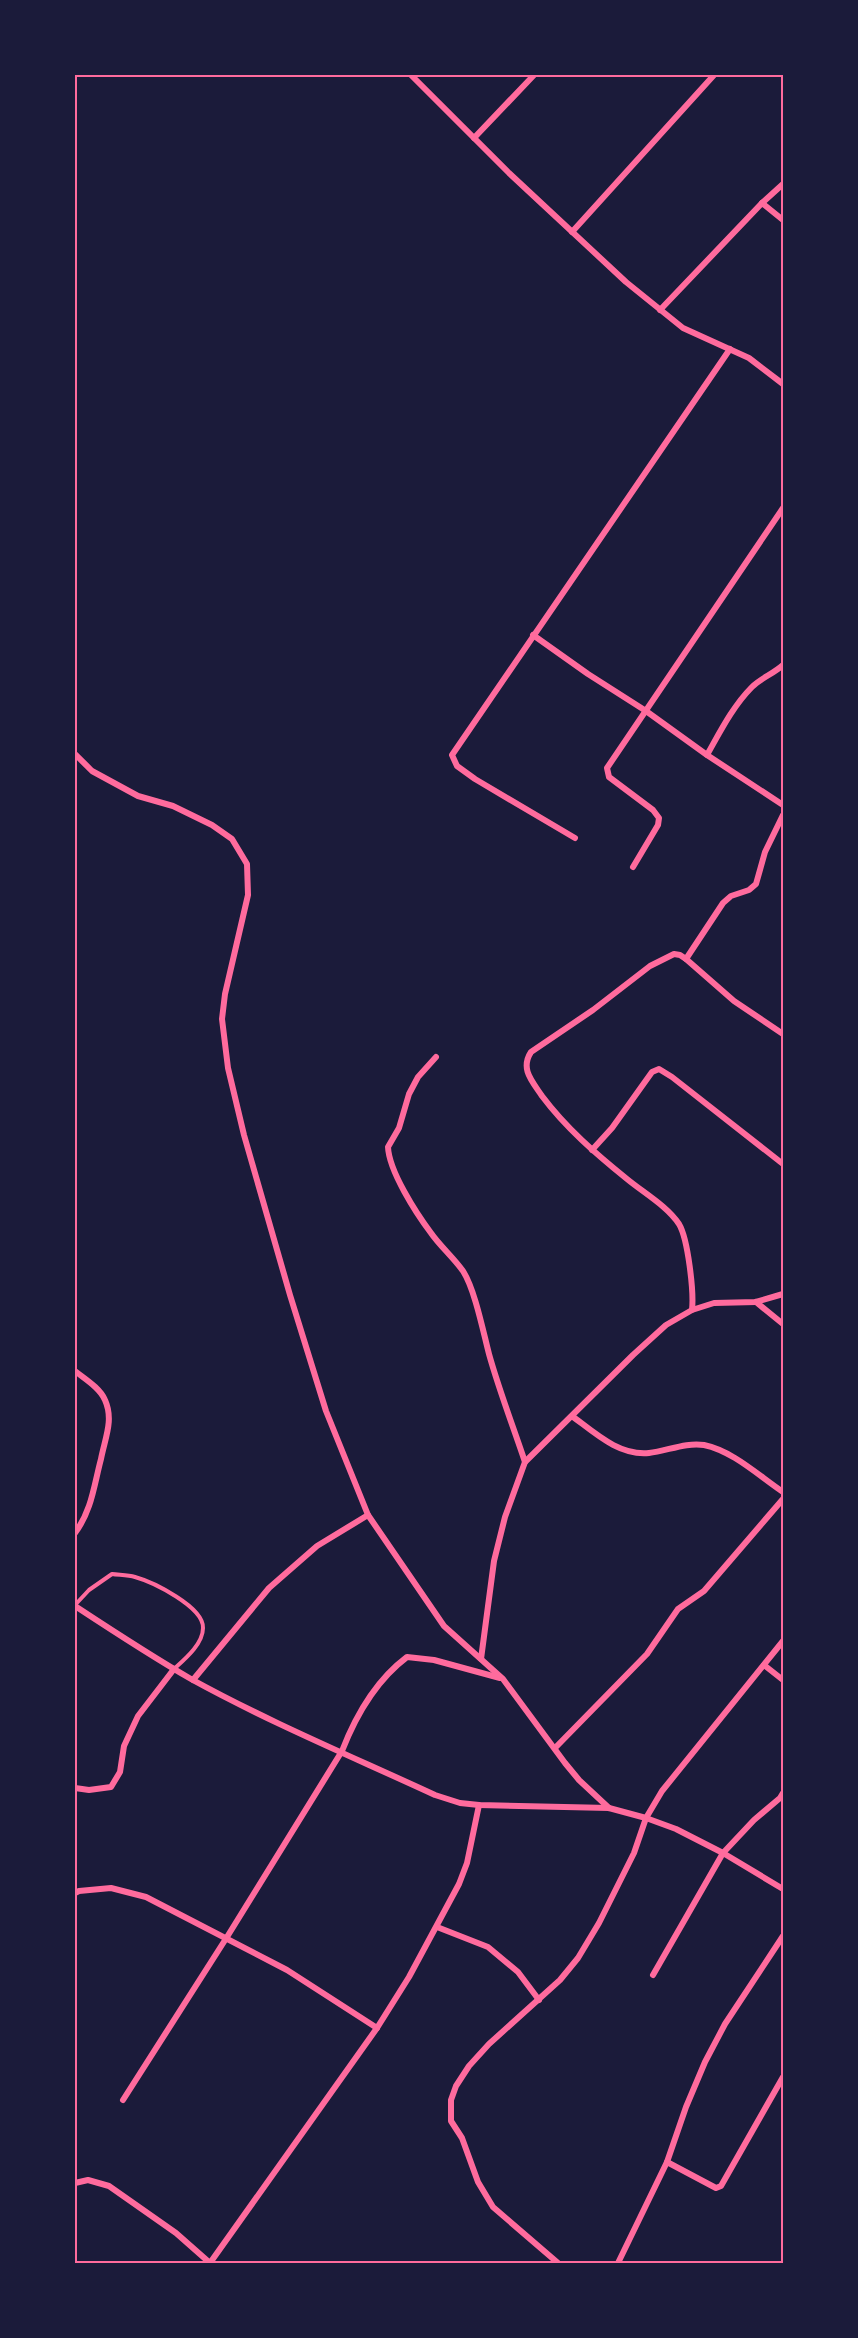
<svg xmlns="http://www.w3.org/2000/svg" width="858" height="2338" font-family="Inter,sans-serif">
<rect width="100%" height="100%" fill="#1b1b3a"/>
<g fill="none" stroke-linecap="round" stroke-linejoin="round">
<path stroke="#ff6b9d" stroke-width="4" d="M 75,1605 L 89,1590 L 112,1574 C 119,1575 128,1575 135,1577 C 153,1582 204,1607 203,1628 C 203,1644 185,1659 174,1669"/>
<g stroke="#ff6b9d" stroke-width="6">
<polyline points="411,75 509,173 626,282 683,328 749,358 783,384"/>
<polyline points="474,138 534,75"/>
<polyline points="762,203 783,220"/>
<polyline points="572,232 714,75"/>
<polyline points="660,310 762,203 783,184"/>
<polyline points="533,635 588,674 646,711 707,755 783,805"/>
<polyline points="75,754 92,771 138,796 173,806 212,825 232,839 247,864 248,895 225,994 222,1019 228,1068 244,1135 290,1295 326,1411 368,1515 444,1626 503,1679 565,1763 579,1780 609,1808"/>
<path d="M 707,755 C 720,732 733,706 752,687 C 761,678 773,674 783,665"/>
<polyline points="575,838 475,779 457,766 452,755 730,349"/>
<polyline points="633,867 658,825 659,818 653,810 609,777 607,768 783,508"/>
<polyline points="686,959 723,903 731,896 749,890 756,884 765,852 783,815"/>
<path d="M 436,1057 L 418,1077 L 409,1094 L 399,1128 L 388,1147 C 389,1171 416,1213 431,1233 C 440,1246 453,1257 463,1271 C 475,1290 483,1331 489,1354 C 499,1390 513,1426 525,1462"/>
<polyline points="592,1150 612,1128 652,1072 659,1069 672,1077 783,1164"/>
<polyline points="756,1302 783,1324"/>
<path d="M 692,1310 C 694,1292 688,1239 679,1224 C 667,1206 644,1193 627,1179 C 596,1154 566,1128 542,1096 C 532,1081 520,1069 531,1052 L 593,1010 L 650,966 L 674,954 L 680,955 L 686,959 L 734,1001 L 783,1034"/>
<path d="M 75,1371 C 85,1379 100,1388 105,1400 C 114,1420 105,1438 101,1459 C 94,1485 92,1510 75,1533"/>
<path d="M 572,1416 C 595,1433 619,1456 649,1453 C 667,1451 686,1442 704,1445 C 733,1451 759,1476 783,1492"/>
<path d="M 75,1606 C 113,1631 151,1656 191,1679 C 269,1722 353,1757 435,1795 L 460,1803 L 479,1805 L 609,1808 L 646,1818 L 676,1829 L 723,1853 L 783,1889"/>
<polyline points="481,1659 494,1561 505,1517 525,1462 633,1355 666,1325 692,1310 714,1303 756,1302 783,1294"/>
<polyline points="764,1665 783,1680"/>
<polyline points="193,1680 269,1588 317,1546 368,1515"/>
<polyline points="555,1748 647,1654 678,1609 704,1591 783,1499"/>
<polyline points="75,1788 89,1790 111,1787 120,1772 124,1746 138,1716 174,1669"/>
<polyline points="75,1893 79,1891 111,1888 146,1897 287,1970 377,2028"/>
<polyline points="437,1927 488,1947 518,1972 539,2000"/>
<polyline points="653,1975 723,1853 754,1820 780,1798 783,1793"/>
<path d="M 123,2100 L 227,1937 L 342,1751 C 356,1715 375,1681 407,1657 L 434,1660 L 500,1678"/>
<polyline points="667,2162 716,2188 721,2186 783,2077"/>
<polyline points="75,2183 88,2180 109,2186 176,2233 210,2263"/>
<polyline points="210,2263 377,2028 409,1977 459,1884 467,1863 479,1805"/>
<polyline points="558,2263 493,2207 478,2182 462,2138 451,2121 451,2100 456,2086 469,2066 489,2044 560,1980 578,1958 599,1923 634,1853 646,1818 662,1791 783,1641"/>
<polyline points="618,2263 667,2162 686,2107 705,2062 725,2024 783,1936"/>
</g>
</g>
<rect width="858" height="2338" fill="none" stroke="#1b1b3a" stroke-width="153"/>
<rect x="76" y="76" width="706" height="2186" fill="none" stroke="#ff6b9d" stroke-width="2"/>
</svg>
